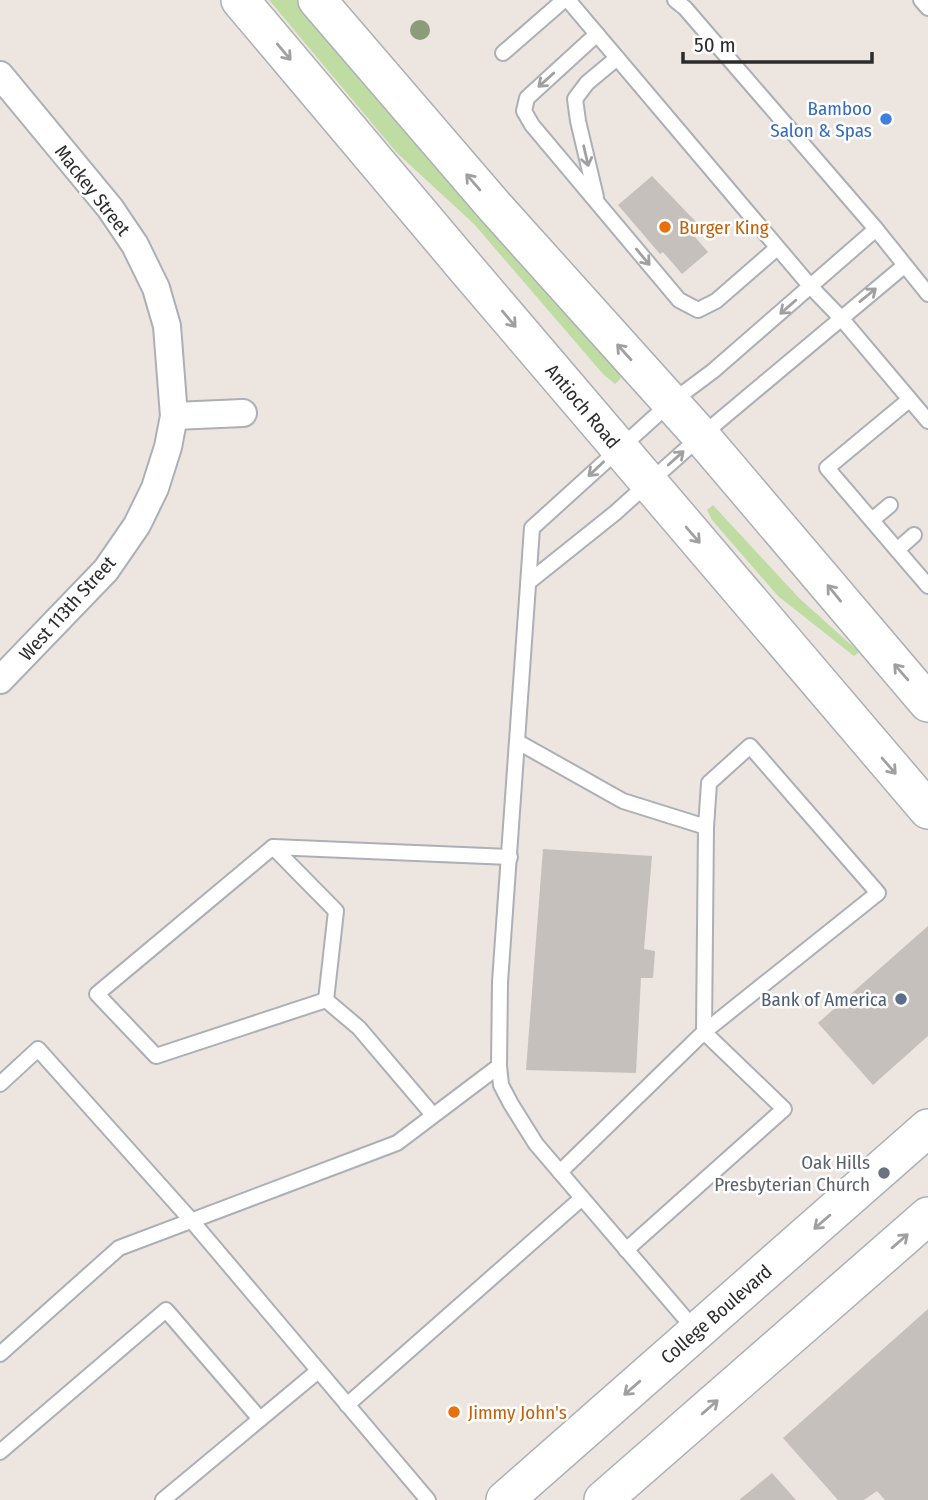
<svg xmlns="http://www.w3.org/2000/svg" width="928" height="1500" font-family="'Fira Sans Condensed',sans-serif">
<rect width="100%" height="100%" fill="#ece5e0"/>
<g fill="#bfdca3">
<polygon points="269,0 300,0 615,367 621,378 615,384 603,374 474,224 397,153"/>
<polygon points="713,505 799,598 859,652 854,656 778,596 712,520 707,510"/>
</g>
<g fill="#c5c0bb">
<polygon points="652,176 697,223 689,230 708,252 682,274 663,252 660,254 618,205"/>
<polygon points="543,849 652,856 644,949 655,951 653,978 641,978 636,1073 526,1070"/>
<polygon points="928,926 928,1036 873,1085 818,1023"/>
<polygon points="928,1309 928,1500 885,1500 877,1491 864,1500 838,1500 783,1438"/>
<polygon points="772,1473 796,1500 739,1500"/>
</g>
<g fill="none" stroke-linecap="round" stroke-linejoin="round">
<defs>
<g id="lane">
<polyline points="568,0 811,287 841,318 928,421"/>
<polyline points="675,0 685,8 876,229 928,294"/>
<polyline points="921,0 928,8"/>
<polyline points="597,34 527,98 524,111 532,125 679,300 698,310 716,301 777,248"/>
<polyline points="503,53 564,0"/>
<polyline points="596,197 578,121 575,99 587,83 617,58"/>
<polyline points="909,400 827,468 928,586"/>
<polyline points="872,520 890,505"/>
<polyline points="897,550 914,535"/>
<polyline points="530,581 615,513 701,436 904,266"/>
<polyline points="518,742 623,801 706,827 709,783 750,746 878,893 704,1032 784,1109 626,1250"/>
<polyline points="273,847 336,911 326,1000"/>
<polyline points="0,1084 38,1049 191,1220 428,1500"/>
<polyline points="433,1115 359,1028 326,1000 156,1056 97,994 273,847 510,857"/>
<polyline points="560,1172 704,1032 706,827"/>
<polyline points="696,1331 536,1144 511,1104 501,1085 499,1066 500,982 532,528 670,403 713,371 876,229"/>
<polyline points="0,1354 119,1248 397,1143 499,1066"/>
<polyline points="347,1405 582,1198"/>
<polyline points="0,1452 166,1310 260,1419"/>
<polyline points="163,1500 318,1371"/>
</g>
<g id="street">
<polyline points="0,75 110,208 135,245 156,288 167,326 174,416 168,447 155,488 137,525 106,570 0,680"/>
<polyline points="174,416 243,413"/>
</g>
<g id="secondary">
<polyline points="240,0 465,267 928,810"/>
<polyline points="317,0 495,207 701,436 928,703"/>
<polyline points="505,1500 928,1128"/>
<polyline points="603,1500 928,1216"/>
</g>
</defs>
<use href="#lane" stroke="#acb0b6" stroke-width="18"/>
<use href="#street" stroke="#acb0b6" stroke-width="30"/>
<use href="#secondary" stroke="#acb0b6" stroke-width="40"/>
<use href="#lane" stroke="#fff" stroke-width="14"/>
<use href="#street" stroke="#fff" stroke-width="26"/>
<use href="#secondary" stroke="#fff" stroke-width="37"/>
</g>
<circle fill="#8a9c79" cx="420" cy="30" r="10"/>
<defs><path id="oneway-shaft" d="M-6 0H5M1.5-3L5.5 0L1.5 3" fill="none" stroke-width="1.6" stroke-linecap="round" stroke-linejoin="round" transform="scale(1.75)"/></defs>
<g stroke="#a0a0a0">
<use href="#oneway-shaft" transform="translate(284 52) rotate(50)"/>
<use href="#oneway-shaft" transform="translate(546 80) rotate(138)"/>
<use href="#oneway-shaft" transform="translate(586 156) rotate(77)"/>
<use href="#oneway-shaft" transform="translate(473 182) rotate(-131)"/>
<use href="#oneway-shaft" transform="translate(643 257) rotate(50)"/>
<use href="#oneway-shaft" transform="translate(868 295) rotate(-39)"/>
<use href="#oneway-shaft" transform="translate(788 307) rotate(139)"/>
<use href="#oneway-shaft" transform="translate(509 319) rotate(50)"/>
<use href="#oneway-shaft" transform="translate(624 352) rotate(-132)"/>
<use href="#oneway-shaft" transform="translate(676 458) rotate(-42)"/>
<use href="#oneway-shaft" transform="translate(596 469) rotate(137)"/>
<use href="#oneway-shaft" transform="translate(693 535) rotate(49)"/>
<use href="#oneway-shaft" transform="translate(834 593) rotate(-129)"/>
<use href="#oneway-shaft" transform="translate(901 672) rotate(-131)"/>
<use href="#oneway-shaft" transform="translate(889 766) rotate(49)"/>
<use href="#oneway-shaft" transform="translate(822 1222) rotate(139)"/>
<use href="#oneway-shaft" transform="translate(900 1241) rotate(-41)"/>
<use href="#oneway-shaft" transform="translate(632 1388) rotate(139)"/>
<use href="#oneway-shaft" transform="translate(710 1407) rotate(-41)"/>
</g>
<circle fill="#3f7fe0" stroke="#fff" stroke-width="2.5" cx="886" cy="119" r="7"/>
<g fill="#e8710a" stroke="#fff" stroke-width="2.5">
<circle cx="665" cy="227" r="7"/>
<circle cx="454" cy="1412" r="7"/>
</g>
<circle fill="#5c6f8a" stroke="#fff" stroke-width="2.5" cx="901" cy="999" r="7"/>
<circle fill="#6b7280" stroke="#fff" stroke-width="2.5" cx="884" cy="1173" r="7"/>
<g text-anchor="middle" stroke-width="5" stroke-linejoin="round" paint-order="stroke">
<g font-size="19" fill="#366cbe" stroke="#fff" text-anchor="end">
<text x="872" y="115">Bamboo<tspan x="872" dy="22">Salon &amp; Spas</tspan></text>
</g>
<g font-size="19" fill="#2c2c2c" stroke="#fff">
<text transform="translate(93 190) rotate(52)" y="7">Mackey Street</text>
<text transform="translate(583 406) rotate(50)" y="7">Antioch Road</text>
<text transform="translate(67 608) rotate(-48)" y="7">West 113th Street</text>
<text transform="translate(716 1314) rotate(-41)" y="7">College Boulevard</text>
</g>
<g font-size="19" fill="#c56008" stroke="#fff" text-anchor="start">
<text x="679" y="234">Burger King</text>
<text x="468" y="1419">Jimmy John's</text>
</g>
<g font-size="19" fill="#4e5e75" stroke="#fff" text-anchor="end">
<text x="887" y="1006">Bank of America</text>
</g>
<g font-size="19" fill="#5b616d" stroke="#fff" text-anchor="end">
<text x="870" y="1169">Oak Hills<tspan x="870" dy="22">Presbyterian Church</tspan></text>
</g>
</g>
<path d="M683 52v10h189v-10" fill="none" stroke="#2c2c2c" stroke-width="3.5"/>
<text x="694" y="52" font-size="21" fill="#2c2c2c" stroke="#ffffff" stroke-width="5" paint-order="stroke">50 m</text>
</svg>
